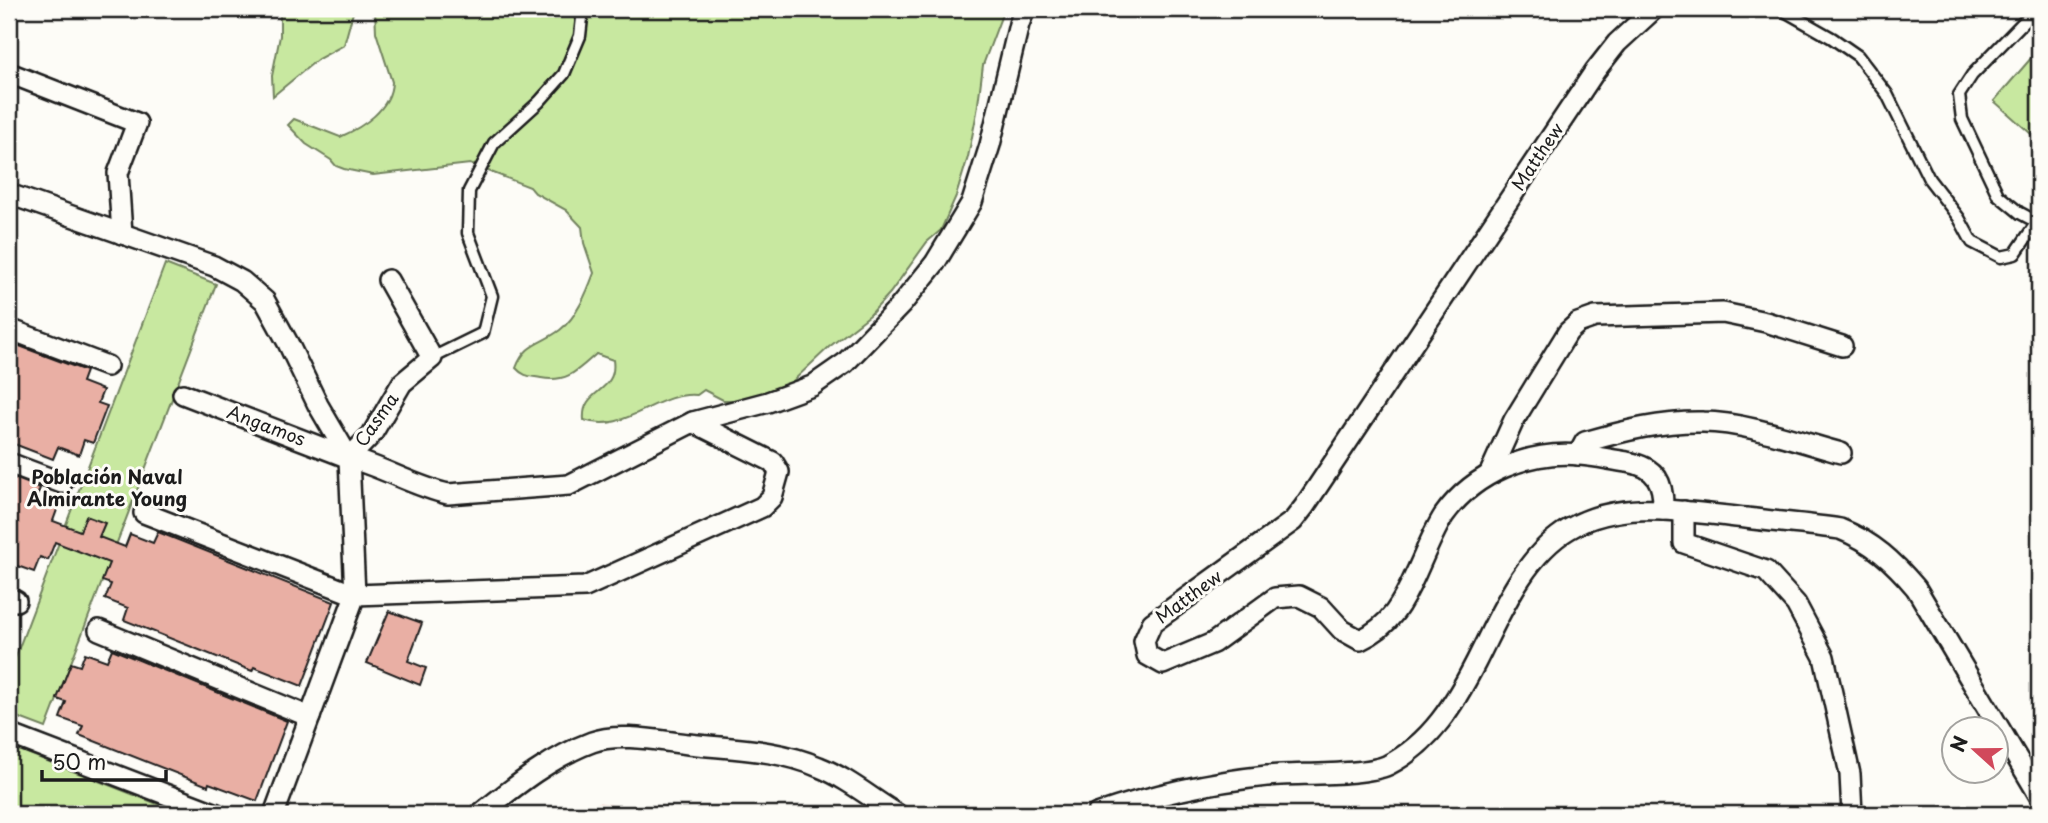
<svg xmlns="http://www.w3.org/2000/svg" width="2048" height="823" font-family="'Playpen Sans',sans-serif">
<rect width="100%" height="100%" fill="#fdfcf7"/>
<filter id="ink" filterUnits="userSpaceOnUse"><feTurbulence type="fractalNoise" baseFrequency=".0143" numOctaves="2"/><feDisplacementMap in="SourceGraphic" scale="14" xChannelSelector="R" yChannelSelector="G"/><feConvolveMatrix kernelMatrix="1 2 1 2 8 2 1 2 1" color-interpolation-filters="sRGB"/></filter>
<g filter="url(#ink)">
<polygon fill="#f7e5de" points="599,802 663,814 576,814"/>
<g fill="#c8e8a0" stroke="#72825e" stroke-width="2">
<polygon points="280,9 354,9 344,45 318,59 273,96 272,76 280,36"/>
<path d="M 375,9 L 1004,9 L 983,65 L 977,112 L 968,157 L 956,196 L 941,230 L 927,242 L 890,293 L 870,315 L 829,347 L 792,382 L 749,400 L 723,400 L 704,390 L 697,395 C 656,391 625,435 584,420 C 581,388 618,394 613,360 L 596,354 C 578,370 567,383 541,378 C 530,376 524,377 516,368 C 526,342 540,345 560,330 C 577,317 587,292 594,273 L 584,243 L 582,227 L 566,210 L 535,193 L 530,187 L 470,164 L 373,175 L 344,169 L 336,166 L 331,160 L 306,144 L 288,125 L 294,119 L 340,137 C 363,127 391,109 392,82 L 376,32 Z"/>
<polygon points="2039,49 2039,141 1994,101"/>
<polygon points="165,264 216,284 46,728 9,714 9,674"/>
<polygon points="9,746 183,814 9,814"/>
</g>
<g fill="#e9afa4" stroke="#1c1c1c" stroke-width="2">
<polygon points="9,342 86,371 82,382 103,390 98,403 107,406 93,443 84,440 79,455 58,447 53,459 9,442"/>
<polygon points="9,476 40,488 36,499 58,507 53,521 80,531 86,516 105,523 99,537 125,547 130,534 153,543 158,532 334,602 302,686 254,667 252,671 124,620 128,608 105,599 111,584 102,581 109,563 55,542 48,560 40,557 34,572 9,563"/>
<polygon points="389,611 422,623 408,661 426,668 420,685 367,663"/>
<polygon points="112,649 287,721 257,801 209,783 208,786 79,735 83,726 60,718 66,702 57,699 71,663 80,666 85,653 107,661"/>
</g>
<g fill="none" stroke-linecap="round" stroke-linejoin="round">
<defs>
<g id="lane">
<polyline points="1781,9 1832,38 1858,56 1887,94 1929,179 1959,218 1972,242 2001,257 2015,254 2037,222 2020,213 1998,195 1962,119 1959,95 1972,75 2036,9"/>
<polyline points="432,358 483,333 492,296 468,233 469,191 494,143 539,102 564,74 580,36 583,9"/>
</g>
<g id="street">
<path d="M 1654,9 L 1617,43 L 1595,71 L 1304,507 L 1293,521 L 1152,623 L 1144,641 L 1147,655 L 1163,664 L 1213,643 L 1275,598 L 1299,596 L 1321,607 L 1342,630 L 1360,640 C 1391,626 1403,602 1416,573 C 1425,554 1433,532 1444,515 C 1474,473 1529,450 1580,455 C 1596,456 1611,460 1627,462 C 1657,467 1664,483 1663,510"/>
<polyline points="9,73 137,123 118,173 122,234"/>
<polyline points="9,194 214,266 242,281 265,301 288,343 318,405 349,458 355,595 274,814"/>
<polyline points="9,329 107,366"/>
<path d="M 183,394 L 349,458 C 383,467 413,486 448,494 L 569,485 L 693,422 L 768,402 L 812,386 L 845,363 L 901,305 L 935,263 L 972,202 L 990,145 L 1019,24 L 1025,9"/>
<path d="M 1578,455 L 1585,442 C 1623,431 1662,421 1703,422 C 1744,422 1801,442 1841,453"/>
<polyline points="349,458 372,434 402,383 432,358 388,280"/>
<polyline points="9,463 62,483"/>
<polyline points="1490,473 1514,420 1568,332 1578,323 1595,317 1723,313 1766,322 1842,346"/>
<polyline points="1684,511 1684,543 1766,571 1796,604 1824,657 1850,774 1852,814"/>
<polyline points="144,513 355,595 585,587 762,507 772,497 779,472 773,462 693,422"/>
<polyline points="9,598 16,601"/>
<polyline points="99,630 310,717"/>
<polyline points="9,734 217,814"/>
<path d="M 480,814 C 514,787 551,757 592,742 C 618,732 661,741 688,744 C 732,749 778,749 819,767 C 847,778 872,799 897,814"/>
<path d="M 1097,814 C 1152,795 1209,782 1267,776 C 1297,773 1365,776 1388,765 C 1431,743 1455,703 1476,662 C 1499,617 1523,556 1569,529 C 1620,498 1689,512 1746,518 C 1777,522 1809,524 1840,529 C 1873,542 1894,562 1916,588 L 2039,795"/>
</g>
</defs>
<use href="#lane" stroke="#1c1c1c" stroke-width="15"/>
<use href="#street" stroke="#1c1c1c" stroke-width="24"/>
<use href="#lane" stroke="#fdfcf7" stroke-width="10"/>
<use href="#street" stroke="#fdfcf7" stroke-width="19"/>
</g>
</g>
<g text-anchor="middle" stroke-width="6" stroke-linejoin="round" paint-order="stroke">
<g font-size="18" fill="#1c1c1c" stroke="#fdfcf7">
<text transform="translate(1538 157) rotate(-56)" y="6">Matthew</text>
<text transform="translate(377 420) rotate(-55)" y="6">Casma</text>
<text transform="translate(266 426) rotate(21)" y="6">Angamos</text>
<text transform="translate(1189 597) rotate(-36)" y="6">Matthew</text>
</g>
<g font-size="19" font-weight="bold" fill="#1c1c1c" stroke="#fdfcf7">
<text x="107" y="484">Población Naval<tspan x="107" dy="22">Almirante Young</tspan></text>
</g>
</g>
<rect width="2048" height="823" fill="none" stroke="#fdfcf7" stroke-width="35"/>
<rect x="18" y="18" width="2013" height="788" fill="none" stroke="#1c1c1c" stroke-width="2.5" filter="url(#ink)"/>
<g transform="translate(1975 750) rotate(291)"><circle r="33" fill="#fdfcf7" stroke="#a3a29f" stroke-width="2"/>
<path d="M0-5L12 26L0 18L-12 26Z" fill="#d1495b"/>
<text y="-10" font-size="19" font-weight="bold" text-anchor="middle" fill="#1c1c1c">N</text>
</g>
<path d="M42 770v10h124v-10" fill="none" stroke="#1c1c1c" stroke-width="3.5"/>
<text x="52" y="770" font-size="21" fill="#1c1c1c" stroke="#fdfcf7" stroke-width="5" paint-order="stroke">50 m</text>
</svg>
